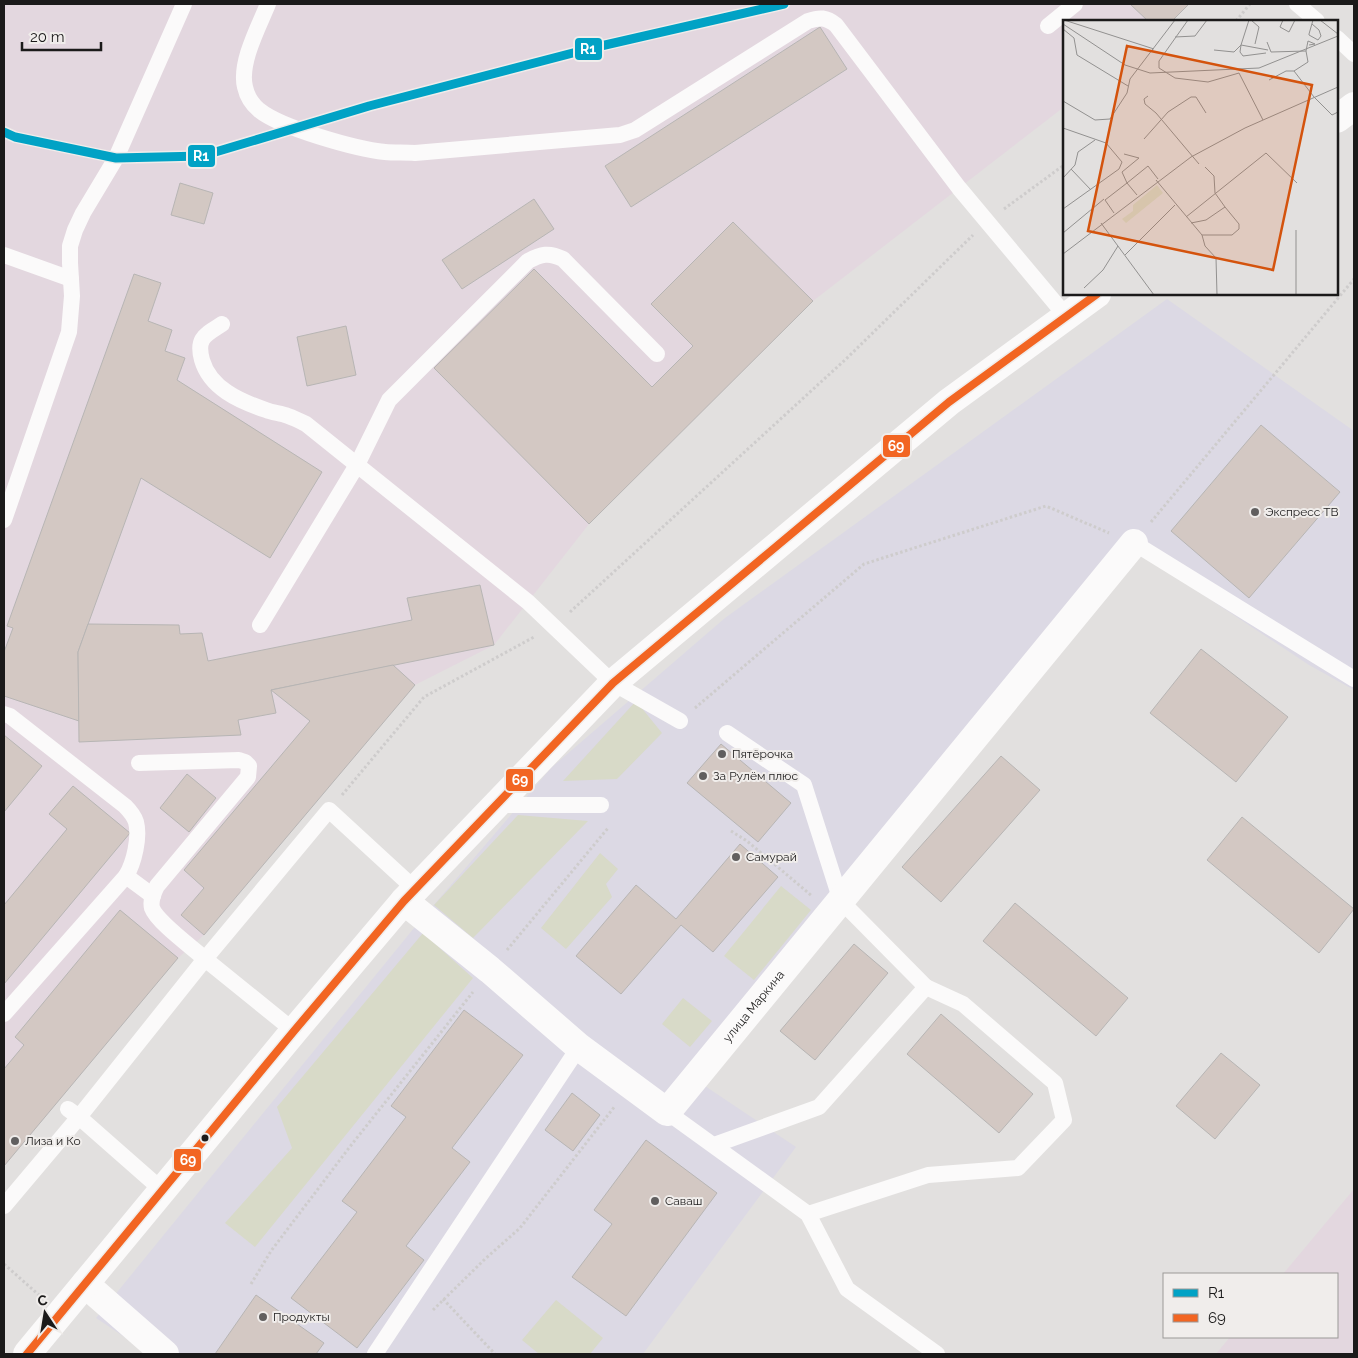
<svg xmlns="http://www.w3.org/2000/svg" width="1358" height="1358" font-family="Raleway,sans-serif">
<rect width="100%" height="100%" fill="#e2e0df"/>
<polygon fill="#dcd9e4" points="1167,299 1354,431 1354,690 1309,665 1136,550 702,1084 796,1147 643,1354 150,1354 96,1318 414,928 551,768 725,618"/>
<g fill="#e3d7df">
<polygon points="4,4 1189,4 1172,21 1064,21 1064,107 813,301 589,524 494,645 415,685 204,935 178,958 4,1166"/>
<polygon points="1354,1189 1354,1354 1216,1354 1230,1337 1337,1337 1337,1274 1283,1274"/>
</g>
<g fill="#d8dac8">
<polygon points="636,701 662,733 617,779 563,781"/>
<polygon points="518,815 588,821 473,938 434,905"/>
<polygon points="600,853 618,869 606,884 612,897 566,949 541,928"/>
<polygon points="781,886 811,910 754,980 724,956"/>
<polygon points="423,933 473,978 255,1247 225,1223 292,1148 277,1107"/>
<polygon points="683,998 712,1021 690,1047 662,1024"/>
<polygon points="556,1300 603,1338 590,1354 539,1354 522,1340"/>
</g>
<g fill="#d3c8c3" stroke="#b7b5b4">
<polygon points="1130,4 1189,4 1172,21 1148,21"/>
<polygon points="820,27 847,69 631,207 605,166"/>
<polygon points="180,183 213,193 204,224 171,215"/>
<polygon points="534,199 554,229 462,289 442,260"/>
<polygon points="733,222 813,301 589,524 434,368 534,269 652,387 693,346 651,304"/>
<polygon points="134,274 161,283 148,321 172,330 165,351 185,358 177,380 322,472 270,558 141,478 78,652 79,721 4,696 4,652 13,628 7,626"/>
<polygon points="346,326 356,375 307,386 297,337"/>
<polygon points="1261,425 1340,492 1249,598 1171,531"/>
<polygon points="480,585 494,645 271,690 276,713 238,720 241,735 79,742 78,652 88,624 179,625 180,634 202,633 208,661 412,620 407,598"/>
<polygon points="1201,649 1288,717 1236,782 1150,713"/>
<polygon points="393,665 415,685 204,935 181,915 204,888 184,870 310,721 271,690"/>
<polygon points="4,735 42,766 4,812"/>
<polygon points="721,744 791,803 758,842 687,783"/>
<polygon points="1001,756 1040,790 941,902 902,867"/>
<polygon points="187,774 216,798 189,832 160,808"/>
<polygon points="73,786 130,833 4,984 4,905 67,829 49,814"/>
<polygon points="1242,817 1354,909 1319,953 1207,860"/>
<polygon points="740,844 778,877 713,952 681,925 621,994 576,956 636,885 676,919"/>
<polygon points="1015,903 1128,998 1096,1036 983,941"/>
<polygon points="120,910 178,958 4,1166 4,1069 24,1045 15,1037"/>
<polygon points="854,944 888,973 815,1060 780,1031"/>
<polygon points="464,1010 523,1055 452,1148 470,1162 406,1246 424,1260 357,1348 291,1298 357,1212 342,1201 406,1117 391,1106"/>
<polygon points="941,1014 1033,1094 999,1133 907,1054"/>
<polygon points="1221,1053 1260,1085 1215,1139 1176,1106"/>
<polygon points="572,1093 600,1115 573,1151 545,1130"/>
<polygon points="646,1140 717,1193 626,1316 572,1277 612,1224 594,1210"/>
<polygon points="256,1295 324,1343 316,1354 215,1354"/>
</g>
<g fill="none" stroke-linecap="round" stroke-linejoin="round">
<g stroke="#cecccc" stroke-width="3" stroke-dasharray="2.5 2.5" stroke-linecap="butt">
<polyline points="1236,21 1250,4"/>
<polyline points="1004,209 1064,165"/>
<polyline points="1151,522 1354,279"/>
<polyline points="570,612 846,359 973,235"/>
<polyline points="695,708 864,564 1046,506 1109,533"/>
<polyline points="342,795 424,697 534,637"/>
<polyline points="731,831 747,841 812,896"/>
<polyline points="507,950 608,828"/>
<polyline points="4,1264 40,1296"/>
<polyline points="251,1284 271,1251 352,1144 473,992"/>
<polyline points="443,1299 495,1354"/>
<polyline points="433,1310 485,1259 520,1228 615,1106"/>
</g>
<g stroke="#fbfafa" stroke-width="16">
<path d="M 268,4 C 259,26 239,63 245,87 C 247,96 252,104 259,110 C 281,128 356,149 385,152 C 395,153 405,152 415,153 L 620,135 L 635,130 L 808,21 C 820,17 826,17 836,25 L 959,188 L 1066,316"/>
<polyline points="1297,4 1317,21"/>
<polyline points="1048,26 1075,4"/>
<polyline points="1337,38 1354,54"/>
<polyline points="4,255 71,279"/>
<path d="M 222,324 C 205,335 196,338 202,360 C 210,388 239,401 266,410 C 273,413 281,413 288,416 C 294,418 300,421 306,424 L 528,602 L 613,683 L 680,721"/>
<polyline points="4,520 69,332 72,296 70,263 70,246 75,230 83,213 116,158 184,4"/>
<polyline points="1134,543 1354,679"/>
<path d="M 260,625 L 357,465 L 389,400 L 528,261 C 541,254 549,252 563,259 L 657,354"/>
<path d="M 4,714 L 10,716 L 125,806 C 130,811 134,816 136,822 C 140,837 134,863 126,876 L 4,1014"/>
<polyline points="727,733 804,785 841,901 926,987"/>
<path d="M 139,763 L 239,760 L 245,762 L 249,766 L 248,777 L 157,886 C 154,892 150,900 152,908 C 157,922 193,948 205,959 L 329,810 L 416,890"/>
<polyline points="498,805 601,805"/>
<polyline points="126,876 153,896"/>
<polyline points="667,1112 808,1214 847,1289 937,1354"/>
<polyline points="714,1145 819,1107 926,987 963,1004 1055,1083 1064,1120 1018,1168 928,1175 808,1214"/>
<polyline points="162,1190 79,1117 205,959 294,1031"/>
<polyline points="4,1206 79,1117 68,1109"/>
<polyline points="375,1354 579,1047"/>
</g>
<g stroke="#fbfafa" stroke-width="28">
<path id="s1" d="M 404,901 L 490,970 L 579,1047 L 667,1112 L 1134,543"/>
<polyline points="85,1284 165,1354"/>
</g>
<g stroke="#fbfafa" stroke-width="28">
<polyline points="1337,119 1354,106"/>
<polyline points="27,1354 294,1031 404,901 613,683 949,402 1097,294"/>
</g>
<defs>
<polyline id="bus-1" points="27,1354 294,1031 404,901 613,683 949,402 1097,294"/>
</defs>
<use href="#bus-1" stroke="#f0edeb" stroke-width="11"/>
<use href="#bus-1" stroke="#f26522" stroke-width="8"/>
<defs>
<polyline id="rail-1" points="4,132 15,137 116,158 202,156 369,106 592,48 784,4"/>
</defs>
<use href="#rail-1" stroke="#f0edeb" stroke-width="12"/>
<use href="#rail-1" stroke="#01a2c5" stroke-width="9"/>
</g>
<g fill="#615f5f" stroke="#f0edeb" stroke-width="2">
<circle cx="1255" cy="512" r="5"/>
<circle cx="722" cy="754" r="5"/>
<circle cx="703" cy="776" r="5"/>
<circle cx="736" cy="857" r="5"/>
<circle cx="15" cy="1141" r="5"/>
<circle cx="655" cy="1201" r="5"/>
<circle cx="263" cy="1317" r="5"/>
</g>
<circle fill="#1b1a1a" stroke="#f0edeb" stroke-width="2" cx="205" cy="1138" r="4.5"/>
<g text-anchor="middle" stroke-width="4" stroke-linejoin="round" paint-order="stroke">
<g font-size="12" fill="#1b1a1a" stroke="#f0edeb" text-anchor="start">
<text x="1265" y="516">Экспресс ТВ</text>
<text x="732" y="758">Пятёрочка</text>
<text x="713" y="780">За Рулём плюс</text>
<text x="746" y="861">Самурай</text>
<text x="25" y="1145">Лиза и Ко</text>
<text x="665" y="1205">Саваш</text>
<text x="273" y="1321">Продукты</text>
</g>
<g font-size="12" fill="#1b1a1a" stroke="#f0edeb">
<text dy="4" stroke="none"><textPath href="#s1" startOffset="474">улица Маркина</textPath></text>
</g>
</g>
<g transform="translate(1063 20)">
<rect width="275" height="275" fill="#e2e0df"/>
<path d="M 94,165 L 100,173 L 63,203 L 59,199 L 70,191 L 70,185 Z" fill="#d8dac8"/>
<path fill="none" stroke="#929190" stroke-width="1" d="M 1,0 L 91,29M 125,0 L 96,41 L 96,48 L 112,58 L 145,62 L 176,53 L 200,100M 188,0 L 196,7 L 192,24M 220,0 L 217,7 L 226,12 L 232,0M 257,0 L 275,14M 0,4 L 62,45 L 87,53 L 196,48 L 275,16M 249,4 L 256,10 L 258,16 L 255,20 L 246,15 L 246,14 L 250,0M 0,9 L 11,18 L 14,35 L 65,66M 112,17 L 132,16 L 144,0M 204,22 L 208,32 L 243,31M 151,30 L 171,32 L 178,25 L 186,0M 203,33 L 180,36 L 177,32 L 178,25 L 205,30M 231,51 L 251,77 L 269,95 L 275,92M 206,60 L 223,51 L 231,51 L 245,42 L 243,31 L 245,21 L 252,24 L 246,25M 85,76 L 81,79 L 82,84 L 93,93 L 136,144M 0,81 L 32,100 L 47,99 L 64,73 L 67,59 L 112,0M 0,108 L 43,123 L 59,142 L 56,149 L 0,189M 81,119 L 105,92 L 128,77 L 133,77 L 143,93M 61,134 L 76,138 L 59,152 L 64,163 L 85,146 L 95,159M 142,147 L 151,156 L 152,173 L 162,187M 8,149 L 28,170M 0,158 L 12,145 L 15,132 L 32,120M 93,160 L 139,215 L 142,226 L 153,238 L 154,275M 51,193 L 42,180 L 64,163 L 74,175M 123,197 L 203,133 L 234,163M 38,203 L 91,275M 128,203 L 143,200 L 162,187 L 176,204 L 176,209 L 169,215 L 139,215M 0,213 L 41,179M 0,234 L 128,137 L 182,108 L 275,67M 62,235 L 112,185M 21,268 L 40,250 L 55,226M 233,275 L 233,210"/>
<path fill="#d4530d" fill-opacity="0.15" stroke="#d4530d" stroke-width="2.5" d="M 64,26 L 249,65 L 210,250 L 25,211 Z"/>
<rect width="275" height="275" fill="none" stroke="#1b1a1a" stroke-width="2.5"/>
</g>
<g stroke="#f0edeb" stroke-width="2">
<rect x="574" y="37" width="29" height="24" rx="5" fill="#01a2c5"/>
<rect x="187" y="144" width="29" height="24" rx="5" fill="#01a2c5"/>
<rect x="882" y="434" width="29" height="24" rx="5" fill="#f26522"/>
<rect x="505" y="768" width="29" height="24" rx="5" fill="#f26522"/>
<rect x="173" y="1148" width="29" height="24" rx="5" fill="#f26522"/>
</g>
<g font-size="14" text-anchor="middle" font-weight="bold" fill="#fff">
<text x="588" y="54">R1</text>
<text x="201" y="161">R1</text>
<text x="896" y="451">69</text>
<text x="520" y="785">69</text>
<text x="188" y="1165">69</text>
</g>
<rect width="1358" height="1358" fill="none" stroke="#1b1a1a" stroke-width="10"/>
<rect x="1163" y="1273" width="175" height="65" fill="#f0edeb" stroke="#9b9997"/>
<rect x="1173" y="1289" width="25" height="8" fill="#01a2c5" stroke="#9b9997"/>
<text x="1208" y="1298" font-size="15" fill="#1b1a1a">R1</text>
<rect x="1173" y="1314" width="25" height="8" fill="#f26522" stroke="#9b9997"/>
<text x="1208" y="1323" font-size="15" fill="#1b1a1a">69</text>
<g transform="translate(45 1313) rotate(348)" stroke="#f0edeb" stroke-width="4" paint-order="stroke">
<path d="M0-4L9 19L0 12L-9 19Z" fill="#1b1a1a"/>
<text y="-8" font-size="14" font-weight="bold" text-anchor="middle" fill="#1b1a1a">С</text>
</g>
<path d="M22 42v8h79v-8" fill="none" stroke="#1b1a1a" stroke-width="2.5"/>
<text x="30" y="42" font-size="15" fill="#1b1a1a" stroke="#f0edeb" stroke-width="4" paint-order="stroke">20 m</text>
</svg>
